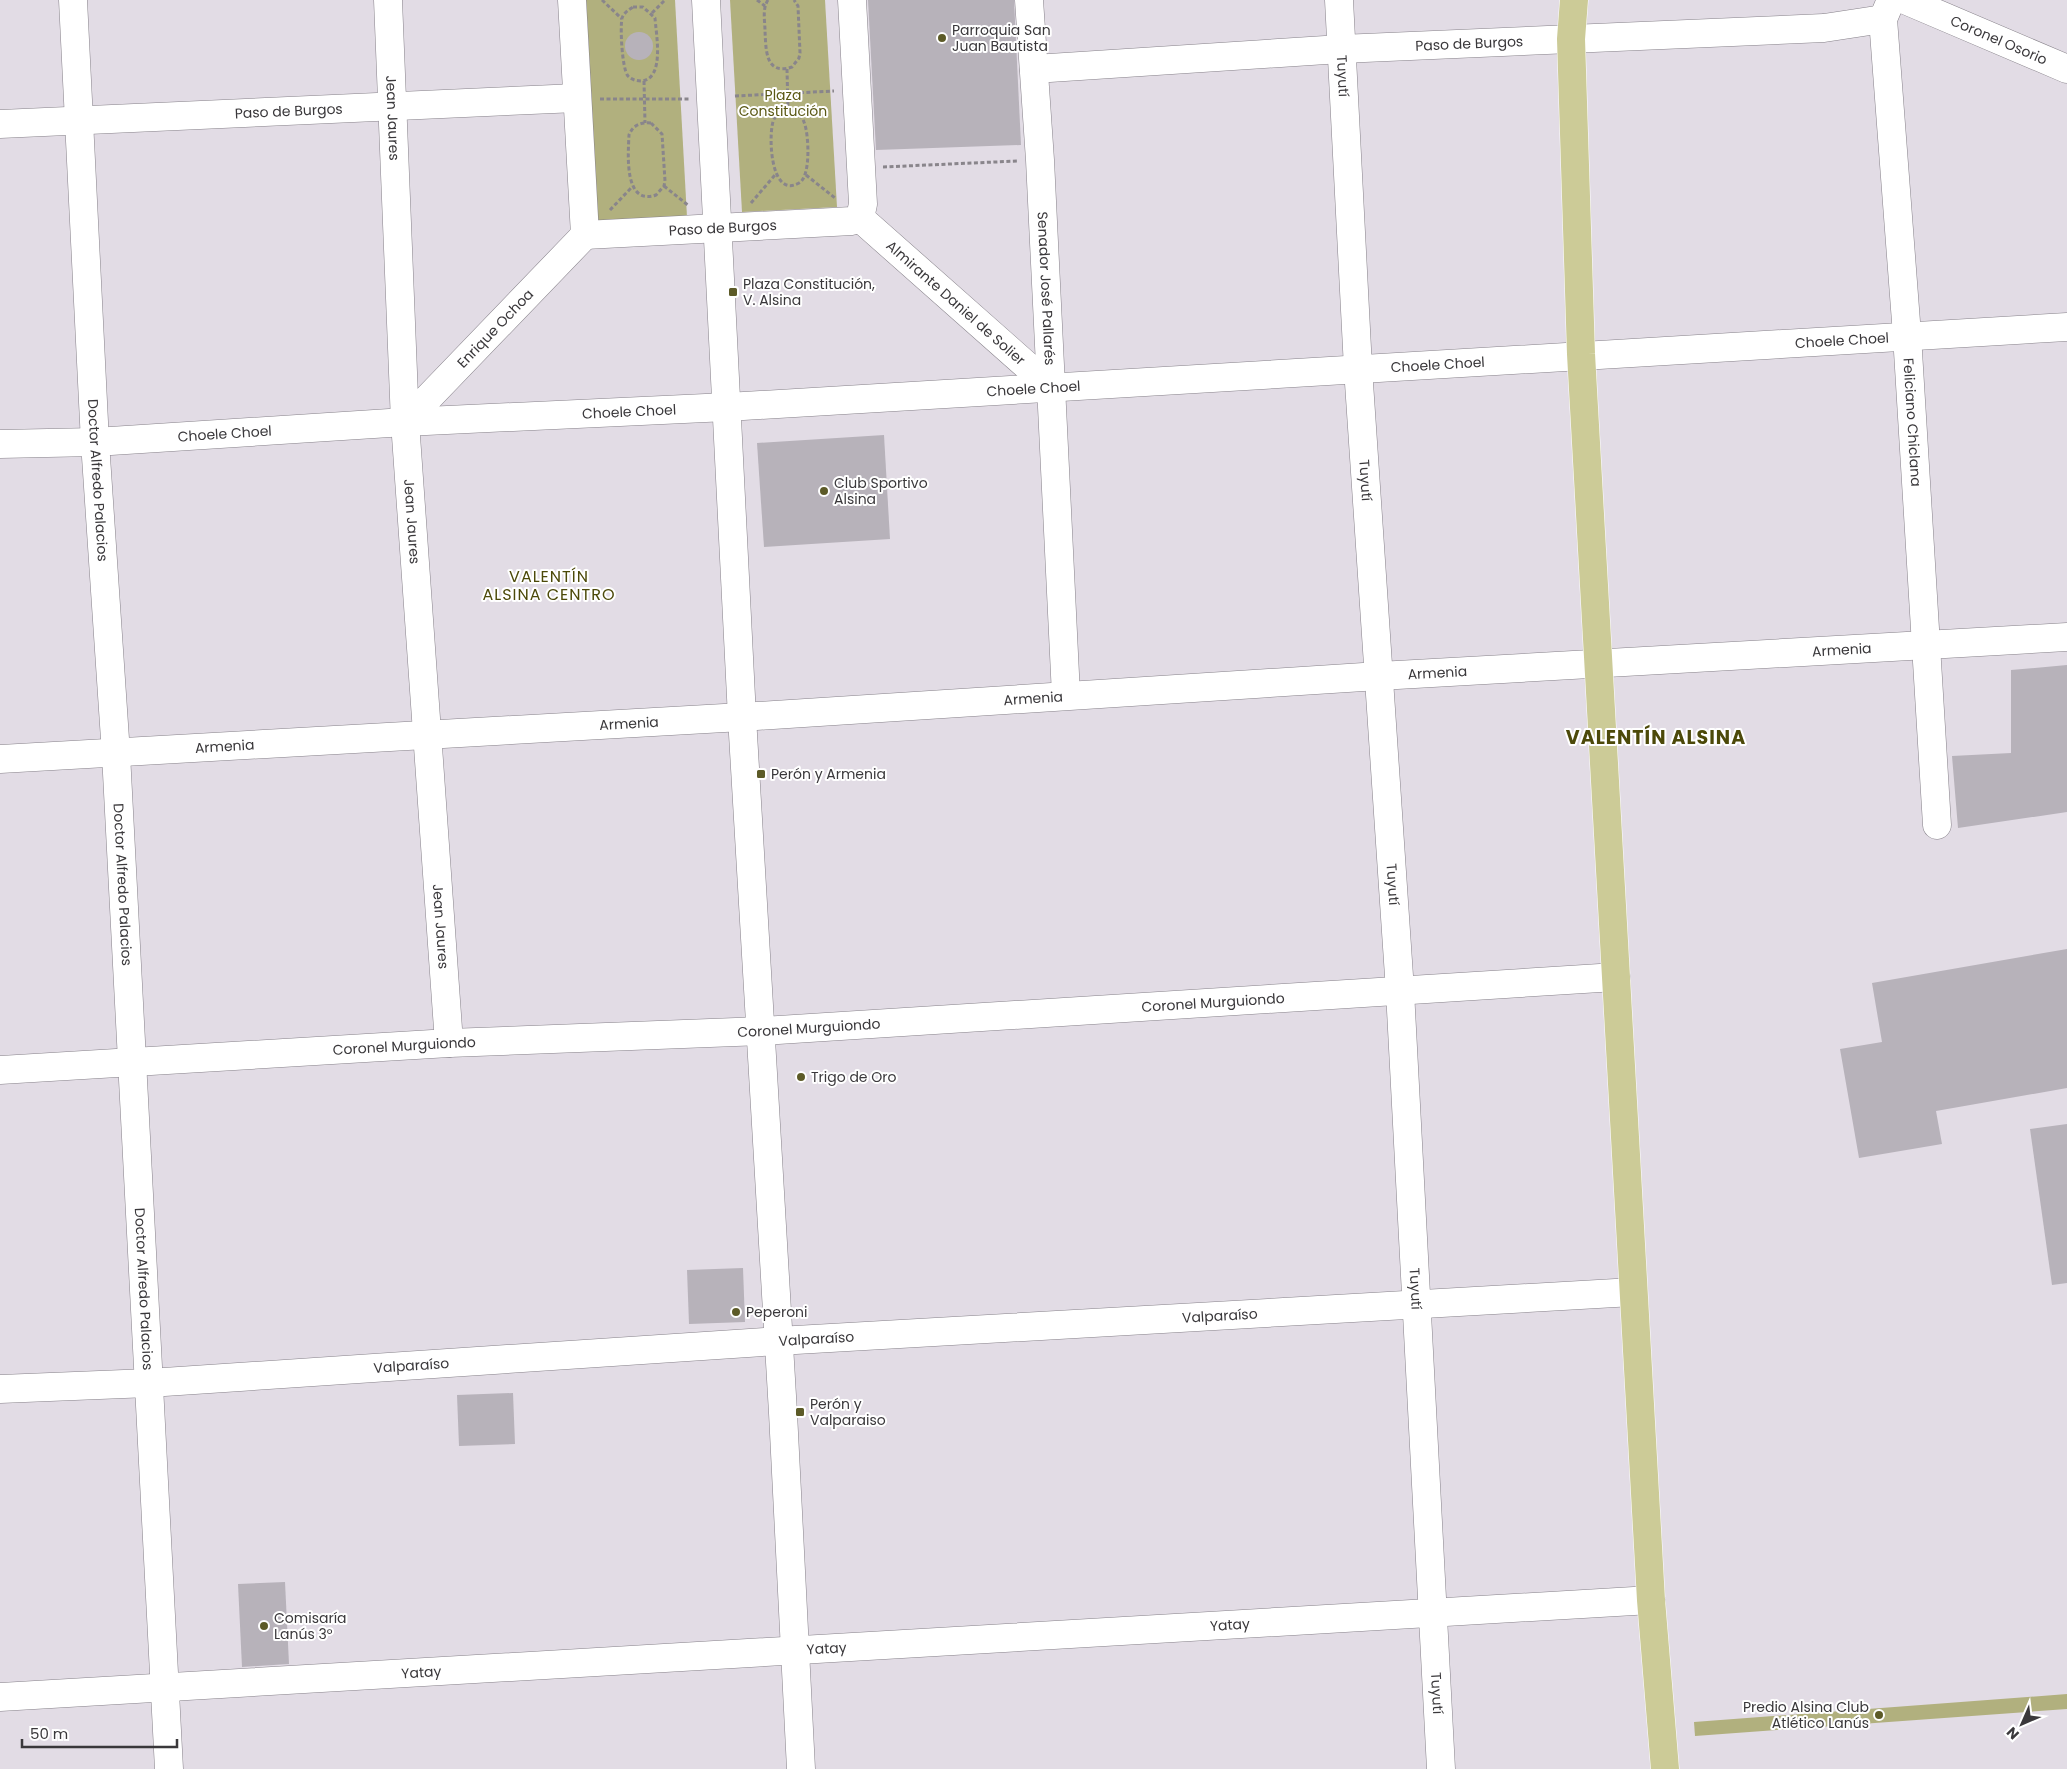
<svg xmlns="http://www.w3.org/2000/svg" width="2067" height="1769" font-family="Poppins,sans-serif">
<rect width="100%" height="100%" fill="#e2dce5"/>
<g fill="#b1b07e">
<polygon points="586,0 675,0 687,217 598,221"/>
<polygon points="730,0 825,0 837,207 742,212"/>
<polygon points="2067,1694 2067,1709 1695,1736 1694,1722"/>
</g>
<g fill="#b7b2ba">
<polygon points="868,0 1014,0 1021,145 876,150"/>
<circle cx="639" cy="46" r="14"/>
<polygon points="884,435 890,539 764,547 757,443"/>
<polygon points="2067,665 2067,812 1958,828 1952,756 2011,753 2011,670"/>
<polygon points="2067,949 2067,1088 1936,1111 1942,1144 1859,1158 1840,1049 1882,1042 1872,983"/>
<polygon points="2067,1124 2067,1283 2052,1285 2030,1129"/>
<polygon points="743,1268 745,1322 689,1324 687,1270"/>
<polygon points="513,1393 515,1444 459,1446 457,1395"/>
<polygon points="285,1582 289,1664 242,1667 238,1584"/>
</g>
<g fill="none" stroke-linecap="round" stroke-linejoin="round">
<defs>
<g id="minor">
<path id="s1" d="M 73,0 L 95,442 L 116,754 L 169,1769"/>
<path id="s2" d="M 388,0 L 405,422 L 449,1043"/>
<polyline points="572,0 585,235"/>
<polyline points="706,0 742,717 783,1413 801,1769"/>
<polyline points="852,0 863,204 860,218"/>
<path id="s3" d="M 1029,0 L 1040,160 L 1066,695"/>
<path id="s4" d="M 1339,0 L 1358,368 L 1400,991 L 1441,1769"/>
<path id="s5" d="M 1891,0 L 1883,19 L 1907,335 L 1937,825"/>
<path id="s6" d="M 1905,0 L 2067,69"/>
<path id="s7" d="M 1034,69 L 1341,49 L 1824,28 L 1883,19"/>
<path id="s8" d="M 0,124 L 577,98"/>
<path id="s9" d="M 860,218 L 1051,387"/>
<path id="s10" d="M 585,235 L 852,221 L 860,218"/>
<path id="s11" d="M 405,422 L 585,235"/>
<path id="s12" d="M 0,444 L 95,442 L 405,422 L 727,407 L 2067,327"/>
<path id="s13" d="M 0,759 L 742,717 L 1379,676 L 2067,637"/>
<path id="s14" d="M 0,1070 L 449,1043 L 762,1031 L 1616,977"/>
<path id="s15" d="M 0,1389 L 149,1383 L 778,1341 L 1633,1292"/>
<path id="s16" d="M 0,1697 L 1651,1600"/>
</g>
<polyline id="major" points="1574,0 1571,39 1581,354 1651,1600 1665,1769"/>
</defs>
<use href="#minor" stroke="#868189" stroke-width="29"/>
<use href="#major" stroke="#fff" stroke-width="29"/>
<g stroke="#89858b" stroke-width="3" stroke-dasharray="4 2.5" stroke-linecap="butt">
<polyline points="602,0 622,19"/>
<polyline points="757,0 765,6"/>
<path d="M 768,0 C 762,9 765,21 765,31 C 766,49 765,76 792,67 L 799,58 L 800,53 L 798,6 L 794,0"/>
<path d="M 633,7 L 643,7 L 655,18 C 656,34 665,78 642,81 C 637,81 632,80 628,76 C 622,69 620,28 622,18 C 624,13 628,10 633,7 Z"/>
<polyline points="652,13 665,0"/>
<polyline points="787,69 788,111"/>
<polyline points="644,81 645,123"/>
<polyline points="735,96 834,91"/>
<polyline points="600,99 689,99"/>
<path d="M 794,111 C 798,114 802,116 804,122 C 809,134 811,177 799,183 C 769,200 768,130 774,119 C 778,112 786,110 794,111 Z"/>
<path d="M 651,123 L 662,134 L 665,181 L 664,186 L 656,195 C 624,206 628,155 629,135 C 633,125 641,122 651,123 Z"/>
<polyline points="883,167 1017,161"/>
<polyline points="806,175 835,198"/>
<polyline points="664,186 689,206"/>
<polyline points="751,203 775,175"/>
<polyline points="610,210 632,187"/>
</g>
<use href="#minor" stroke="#fff" stroke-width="28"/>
<use href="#major" stroke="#cccb97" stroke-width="28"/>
</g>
<g fill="#5c5a27" stroke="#fff" stroke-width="2">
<circle cx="942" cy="38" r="5"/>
<rect x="728" y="287" width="10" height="10" rx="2.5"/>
<circle cx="824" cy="491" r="5"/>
<rect x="756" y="769" width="10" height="10" rx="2.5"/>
<circle cx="801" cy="1077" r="5"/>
<circle cx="736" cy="1312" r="5"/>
<rect x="795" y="1407" width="10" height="10" rx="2.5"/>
<circle cx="264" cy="1626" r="5"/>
<circle cx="1879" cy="1715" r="5"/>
</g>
<g text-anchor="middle" stroke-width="4" stroke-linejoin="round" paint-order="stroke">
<g font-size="14" fill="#3a383b" stroke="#fff" text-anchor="start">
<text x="952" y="35">Parroquia San<tspan x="952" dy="16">Juan Bautista</tspan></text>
<text x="743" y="289">Plaza Constitución,<tspan x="743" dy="16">V. Alsina</tspan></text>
<text x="834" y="488">Club Sportivo<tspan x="834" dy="16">Alsina</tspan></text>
<text x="771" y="779">Perón y Armenia</text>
<text x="811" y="1082">Trigo de Oro</text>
<text x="746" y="1317">Peperoni</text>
<text x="810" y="1409">Perón y<tspan x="810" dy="16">Valparaiso</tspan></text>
<text x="274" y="1623">Comisaría<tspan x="274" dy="16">Lanús 3°</tspan></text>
<text x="1869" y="1712" text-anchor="end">Predio Alsina Club<tspan x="1869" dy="16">Atlético Lanús</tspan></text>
</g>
<g font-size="14" fill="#3a383b" stroke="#fff">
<text dy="5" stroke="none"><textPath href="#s6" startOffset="102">Coronel Osorio</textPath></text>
<text dy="5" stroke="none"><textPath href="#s7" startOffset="436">Paso de Burgos</textPath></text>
<text dy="5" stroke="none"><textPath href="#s4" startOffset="76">Tuyutí</textPath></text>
<text dy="5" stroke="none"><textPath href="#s8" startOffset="289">Paso de Burgos</textPath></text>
<text dy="5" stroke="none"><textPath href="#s2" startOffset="118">Jean Jaures</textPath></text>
<text dy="5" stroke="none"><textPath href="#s10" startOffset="138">Paso de Burgos</textPath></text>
<text dy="5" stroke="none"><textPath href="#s3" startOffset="289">Senador José Pallarés</textPath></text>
<text dy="5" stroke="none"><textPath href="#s9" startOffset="128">Almirante Daniel de Solier</textPath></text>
<text dy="5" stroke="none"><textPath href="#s11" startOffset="130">Enrique Ochoa</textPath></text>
<text dy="5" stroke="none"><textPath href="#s12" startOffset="1845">Choele Choel</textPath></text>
<text dy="5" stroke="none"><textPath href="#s12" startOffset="1440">Choele Choel</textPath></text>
<text dy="5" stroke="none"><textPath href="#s12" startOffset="1035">Choele Choel</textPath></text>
<text dy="5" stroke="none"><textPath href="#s12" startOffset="630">Choele Choel</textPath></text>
<text dy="5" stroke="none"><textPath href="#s5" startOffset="425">Feliciano Chiclana</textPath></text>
<text dy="5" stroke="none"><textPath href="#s12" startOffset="225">Choele Choel</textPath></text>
<text dy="5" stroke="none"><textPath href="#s1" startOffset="481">Doctor Alfredo Palacios</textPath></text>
<text dy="5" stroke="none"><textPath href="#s4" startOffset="481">Tuyutí</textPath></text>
<text dy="5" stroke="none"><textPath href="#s2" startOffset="522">Jean Jaures</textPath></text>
<text dy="5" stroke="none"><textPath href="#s13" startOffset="1845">Armenia</textPath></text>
<text dy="5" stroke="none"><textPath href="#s13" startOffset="1440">Armenia</textPath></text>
<text dy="5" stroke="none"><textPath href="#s13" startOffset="1035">Armenia</textPath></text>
<text dy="5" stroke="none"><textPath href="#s13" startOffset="630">Armenia</textPath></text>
<text dy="5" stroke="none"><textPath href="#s13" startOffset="225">Armenia</textPath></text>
<text dy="5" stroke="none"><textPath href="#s1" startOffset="886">Doctor Alfredo Palacios</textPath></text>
<text dy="5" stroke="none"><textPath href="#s4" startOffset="886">Tuyutí</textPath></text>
<text dy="5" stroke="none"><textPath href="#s2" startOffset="928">Jean Jaures</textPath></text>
<text dy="5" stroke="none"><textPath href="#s14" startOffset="1215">Coronel Murguiondo</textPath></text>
<text dy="5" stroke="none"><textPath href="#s14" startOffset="810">Coronel Murguiondo</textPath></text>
<text dy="5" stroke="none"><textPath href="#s14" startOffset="405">Coronel Murguiondo</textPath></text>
<text dy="5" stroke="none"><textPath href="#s1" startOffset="1291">Doctor Alfredo Palacios</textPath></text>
<text dy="5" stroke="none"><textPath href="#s4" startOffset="1291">Tuyutí</textPath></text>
<text dy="5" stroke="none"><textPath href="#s15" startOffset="1222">Valparaíso</textPath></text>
<text dy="5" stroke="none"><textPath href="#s15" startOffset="818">Valparaíso</textPath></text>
<text dy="5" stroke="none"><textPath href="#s15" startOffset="412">Valparaíso</textPath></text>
<text dy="5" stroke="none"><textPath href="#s16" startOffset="1232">Yatay</textPath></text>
<text dy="5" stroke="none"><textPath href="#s16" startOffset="828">Yatay</textPath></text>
<text dy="5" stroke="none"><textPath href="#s16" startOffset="422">Yatay</textPath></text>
<text dy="5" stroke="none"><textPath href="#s4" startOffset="1696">Tuyutí</textPath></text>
</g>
<g font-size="14" fill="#5a5815" stroke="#fff">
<text x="783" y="100">Plaza<tspan x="783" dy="16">Constitución</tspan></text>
</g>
<g font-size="16" letter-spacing="1" fill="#4c4909" stroke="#fff">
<text x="549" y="582">VALENTÍN<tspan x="549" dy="18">ALSINA CENTRO</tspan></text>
</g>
<g font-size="19" font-weight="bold" letter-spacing="1" fill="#4c4909" stroke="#fff">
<text x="1656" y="744">VALENTÍN ALSINA</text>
</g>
</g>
<g transform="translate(2022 1724) rotate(225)" stroke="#ffffff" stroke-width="4" paint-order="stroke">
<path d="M0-4L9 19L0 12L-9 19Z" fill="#3a383b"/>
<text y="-8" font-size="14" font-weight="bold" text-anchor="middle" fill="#3a383b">N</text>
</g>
<path d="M22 1739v8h155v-8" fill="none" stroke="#3a383b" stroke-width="2.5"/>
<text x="30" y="1739" font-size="15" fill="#3a383b" stroke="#ffffff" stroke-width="4" paint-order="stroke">50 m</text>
</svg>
